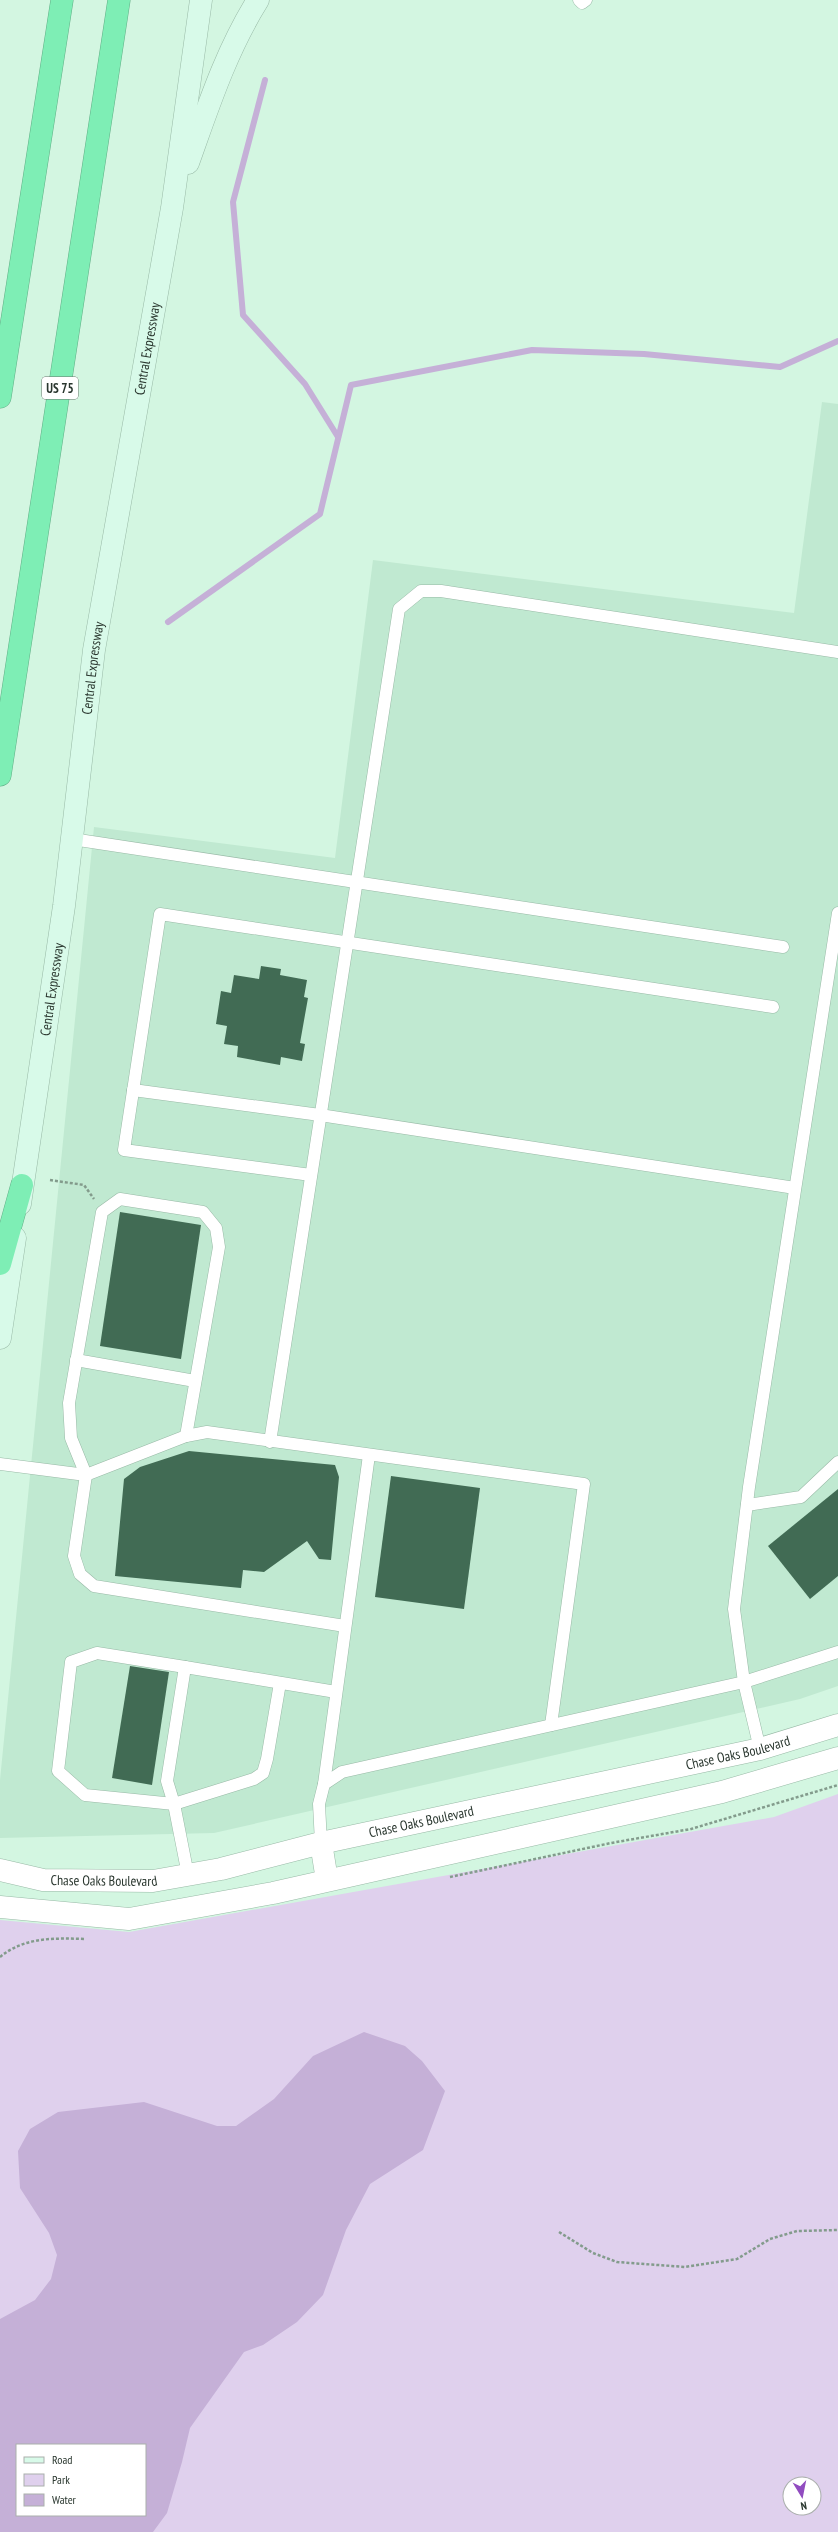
<svg xmlns="http://www.w3.org/2000/svg" width="838" height="2532" font-family="'PT Sans Narrow',sans-serif">
<rect width="100%" height="100%" fill="#d3f6e1"/>
<polygon fill="#c0e9d1" points="822,402 838,404 838,1686 800,1699 214,1833 0,1838 0,1780 94,827 335,858 373,560 794,613"/>
<path fill="#dfd0ed" fill-rule="evenodd" d="M 838,1794 L 838,2532 L 0,2532 L 0,1920 L 129,1932 L 774,1817 ZM 17,2445 L 145,2445 L 145,2515 L 17,2515 ZM 790,2484 L 814,2484 L 814,2508 L 790,2508 Z"/>
<path fill="#c5b0d7" fill-rule="evenodd" d="M 364,2032 L 405,2046 L 422,2061 L 445,2091 L 423,2150 L 370,2184 L 346,2230 L 323,2295 L 297,2322 L 263,2345 L 244,2352 L 190,2428 L 182,2462 L 167,2513 L 153,2532 L 0,2532 L 0,2319 L 35,2300 L 51,2279 L 57,2255 L 49,2233 L 20,2188 L 18,2151 L 30,2129 L 58,2112 L 144,2102 L 217,2126 L 236,2126 L 274,2099 L 313,2056 ZM 17,2445 L 145,2445 L 145,2515 L 17,2515 Z"/>
<g fill="none" stroke-linecap="round" stroke-linejoin="round">
<g stroke="#c5b0d7" stroke-width="6">
<polyline points="265,80 233,202 243,315 305,384 338,437"/>
<polyline points="168,622 320,514 351,385 532,350 644,354 780,367 838,341"/>
</g>
</g>
<g fill="#416b54">
<polygon points="261,966 281,969 280,975 307,980 304,997 308,998 300,1043 305,1044 302,1061 281,1057 280,1065 237,1057 238,1046 224,1044 227,1026 216,1024 221,991 231,993 234,975 259,979"/>
<polygon points="120,1212 201,1225 181,1359 100,1346"/>
<polygon points="189,1451 335,1465 339,1477 331,1560 319,1559 307,1541 264,1572 243,1570 241,1588 115,1576 124,1479 140,1467"/>
<polygon points="391,1476 480,1488 464,1609 375,1597"/>
<polygon points="838,1489 838,1576 810,1599 768,1546"/>
<polygon points="130,1666 169,1672 152,1785 112,1778"/>
</g>
<g fill="none" stroke-linecap="round" stroke-linejoin="round">
<defs>
<g id="service">
<polyline points="579,0 582,3 586,0"/>
<polyline points="72,839 783,947"/>
<polyline points="133,1090 320,1115 795,1188"/>
<polyline points="311,1175 124,1150 160,914 773,1007"/>
<polyline points="76,1360 195,1381"/>
<polyline points="186,1436 219,1247 216,1228 203,1212 120,1199 102,1212 69,1403 71,1438 86,1475 74,1556 80,1574 94,1586 345,1626"/>
<polyline points="270,1442 399,609 421,591 441,591 838,652"/>
<polyline points="0,1464 86,1475 186,1436 207,1432 584,1484 551,1725"/>
<polyline points="747,1505 801,1497 838,1462"/>
<polyline points="185,1667 97,1653 71,1662 58,1771 85,1795 174,1804 254,1779 263,1773 267,1759 280,1683"/>
<polyline points="760,1749 744,1682 734,1609 749,1487 838,913"/>
<polyline points="324,1784 369,1455"/>
<polyline points="321,1843 319,1804 324,1784 342,1772 744,1682 838,1652"/>
<polyline points="188,1875 174,1804 167,1781 185,1667 336,1692"/>
</g>
<g id="tertiary">
<polyline points="321,1843 327,1880"/>
<path id="s1" d="M 0,1870 L 43,1880 L 153,1881 L 221,1869 L 321,1843 L 760,1749 L 838,1725"/>
<polyline points="0,1907 129,1919 273,1893 722,1792 838,1758"/>
</g>
<g id="secondary">
<path d="M 188,163 C 208,107 226,51 258,0"/>
<path id="s2" d="M 20,1204 L 64,906 L 94,650 L 172,208 L 201,0"/>
<polyline points="0,1338 15,1238"/>
</g>
<g id="motorway">
<polyline points="0,397 62,0"/>
<polyline points="0,775 119,0"/>
<polyline points="0,1264 22,1185"/>
</g>
</defs>
<use href="#service" stroke="#98b9a6" stroke-width="13"/>
<use href="#tertiary" stroke="#98b9a6" stroke-width="23"/>
<use href="#secondary" stroke="#98b9a6" stroke-width="23"/>
<use href="#motorway" stroke="#61ae86" stroke-width="23"/>
<g stroke="#839b8c" stroke-width="2.5" stroke-dasharray="3 2" stroke-linecap="butt">
<polyline points="50,1180 84,1185 94,1199"/>
<polyline points="450,1877 611,1843 691,1829 838,1785"/>
<path d="M 0,1957 C 24,1937 54,1938 85,1939"/>
<polyline points="559,2232 593,2253 617,2262 685,2267 737,2259 770,2239 797,2231 838,2230"/>
</g>
<use href="#service" stroke="#fff" stroke-width="12"/>
<use href="#tertiary" stroke="#fff" stroke-width="22"/>
<use href="#secondary" stroke="#d8fae9" stroke-width="22"/>
<use href="#motorway" stroke="#7eeeb5" stroke-width="22"/>
</g>
<g text-anchor="middle" stroke-width="4" stroke-linejoin="round" paint-order="stroke">
<rect fill="#fff" stroke="#6a736d" stroke-width="1" x="42" y="377" width="36" height="22" rx="3"/>
<g font-size="13" font-weight="bold" fill="#2a372f">
<text x="60" y="393">US 75</text>
</g>
<g font-size="14" fill="#2a372f" stroke="#fff">
<text dy="5" stroke="none"><textPath href="#s2" startOffset="865">Central Expressway</textPath></text>
<text dy="5" stroke="none"><textPath href="#s2" startOffset="541">Central Expressway</textPath></text>
<text dy="5" stroke="none"><textPath href="#s2" startOffset="217">Central Expressway</textPath></text>
<text dy="5" stroke="none"><textPath href="#s1" startOffset="753">Chase Oaks Boulevard</textPath></text>
<text dy="5" stroke="none"><textPath href="#s1" startOffset="429">Chase Oaks Boulevard</textPath></text>
<text dy="5" stroke="none"><textPath href="#s1" startOffset="105">Chase Oaks Boulevard</textPath></text>
</g>
</g>
<rect x="16" y="2444" width="130" height="72" fill="#ffffff" stroke="#aaafac"/>
<rect x="24" y="2457" width="20" height="6" fill="#d8fae9" stroke="#aaafac"/>
<text x="52" y="2464" font-size="12" fill="#2a372f">Road</text>
<rect x="24" y="2474" width="20" height="12" fill="#dfd0ed" stroke="#aaafac"/>
<text x="52" y="2484" font-size="12" fill="#2a372f">Park</text>
<rect x="24" y="2494" width="20" height="12" fill="#c5b0d7" stroke="#aaafac"/>
<text x="52" y="2504" font-size="12" fill="#2a372f">Water</text>
<g transform="translate(802 2496) rotate(170)"><circle r="19" fill="#ffffff" stroke="#aaafac"/>
<path d="M0-3L7 15L0 10L-7 15Z" fill="#914cc0"/>
<text y="-6" font-size="11" font-weight="bold" text-anchor="middle" fill="#2a372f">N</text>
</g>
</svg>
